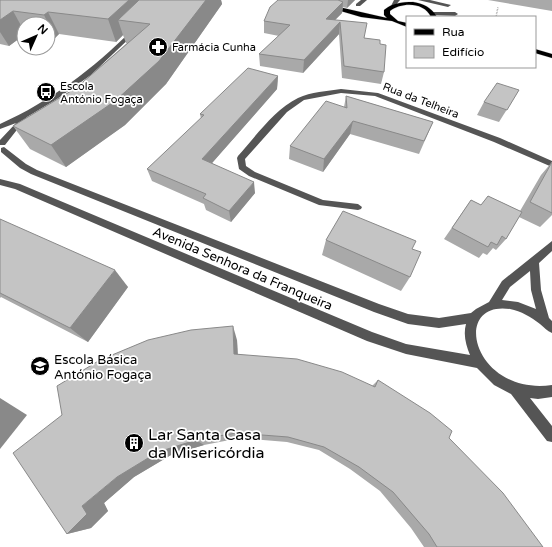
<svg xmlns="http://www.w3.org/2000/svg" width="552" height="547" font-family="'Varela Round',sans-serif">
<rect width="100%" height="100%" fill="#fff"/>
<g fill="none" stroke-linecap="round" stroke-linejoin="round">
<defs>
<g id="major">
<path d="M 413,2 C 424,4 431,7 437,17 L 431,17 C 424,2 402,2 390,11 L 390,14 L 398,21 L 407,23 L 407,27 L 392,21 L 361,17 L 327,7 L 330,5 L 387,18 L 384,15 L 384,10 C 392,3 402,2 413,2 Z"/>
<polygon points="535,49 552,54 552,58 535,53"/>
</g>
</defs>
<use href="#major" stroke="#dbdbdb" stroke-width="1"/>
<polyline stroke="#777" stroke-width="1.5" stroke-dasharray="0.5 1" stroke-linecap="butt" points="496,17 498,7"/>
<g fill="#555" fill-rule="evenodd">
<polygon points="361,0 367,0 360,6 356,6 356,4"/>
<polygon points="394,0 400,0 395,6 391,6"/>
<polygon points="418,0 430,0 451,5 448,7"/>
<polygon points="434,12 455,12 458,14 455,16 432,15 431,14"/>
<path d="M 132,30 L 137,31 L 91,75 L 57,99 L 27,117 L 5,145 L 0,145 L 0,140 L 16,123 L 0,129 L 0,124 C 51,101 93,69 132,30 Z"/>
<path d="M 341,89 L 378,93 L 500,138 L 552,161 L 552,167 L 494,142 L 375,96 L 341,93 L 304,100 L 287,112 L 245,159 L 246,166 L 255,172 L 323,200 L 358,204 L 362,207 L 361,209 L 358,210 L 319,205 L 249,176 L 239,169 L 237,158 L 238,156 C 256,136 274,110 298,98 C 311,92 327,91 341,89 Z"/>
<path d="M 4,147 L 26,164 L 37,170 L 379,304 L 408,314 L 439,318 L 471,313 L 476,309 L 489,302 L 502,281 L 552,241 L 552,251 L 539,263 L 541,290 L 549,318 L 552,321 L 552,333 C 547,331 544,327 540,324 C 531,317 521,311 510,309 C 450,300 473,396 552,385 L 552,397 L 538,399 L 530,398 L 552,426 L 552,442 L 547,441 L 511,394 L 494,385 L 477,368 L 406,354 L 367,341 L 15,189 L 0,185 L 0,179 L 20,184 L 372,332 L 406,344 L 470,355 C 466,345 463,335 466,324 L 439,328 L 408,324 L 374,312 L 31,174 L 20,168 L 1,152 L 1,148 ZM 530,271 L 531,290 L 536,309 L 518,302 L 502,300 L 510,287 Z"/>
</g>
<use href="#major" fill="#000" fill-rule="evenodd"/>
</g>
<g fill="#a9a9a9">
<polygon points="0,0 221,0 222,4 166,84 125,125 66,167 30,149 13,126 76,88 127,43 126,43 123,35 116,42 59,34 55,38 48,37 48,24 24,24 24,35 9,46 0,44"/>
<polygon points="278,0 355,0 347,8 343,7 342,13 335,20 364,38 380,44 384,72 381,84 342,78 339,34 303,73 260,66 259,54 279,36 264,33 264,21"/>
<polygon points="488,0 552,0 552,11"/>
<polygon points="278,76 277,89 212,163 255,193 231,222 206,210 204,204 152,181 147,169 201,119 200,114"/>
<polygon points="519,90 499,122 477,115 484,102"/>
<polygon points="346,96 433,122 419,154 350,134 323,172 289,159 290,146 344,107"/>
<polygon points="552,162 552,215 540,227 519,217 506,239 496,250 493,248 487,255 483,253 479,258 444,239 471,200 481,205 488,196 520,211 541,175"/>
<polygon points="0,219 128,287 88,342 1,297 0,298"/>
<polygon points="326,240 412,249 410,277 401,291 322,255"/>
<polygon points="237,340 238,354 372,386 378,380 449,438 543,547 424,547 411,528 380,491 350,469 319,450 287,442 240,438 204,445 171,455 134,477 104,503 108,511 91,528 67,534"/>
</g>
<g fill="#898989">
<polygon points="129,0 158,0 118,20 123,35 116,42 108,19"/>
<polygon points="206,0 221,0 222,4 166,84 125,125 66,167 51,145"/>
<polygon points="348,0 355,0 347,8"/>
<polygon points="343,2 342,13 324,31 326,19"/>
<polygon points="13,11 24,31 24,35 9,46 0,32 0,20"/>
<polygon points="48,12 59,34 55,38 44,15"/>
<polygon points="340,22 339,34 303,73 304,60"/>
<polygon points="278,76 277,89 205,171 202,159"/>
<polygon points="353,121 350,134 323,172 324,159"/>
<polygon points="254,182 255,193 231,222 229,211"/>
<polygon points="115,270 128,287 88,342 70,328"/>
<polygon points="233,326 237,340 238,366 234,354"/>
<polygon points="0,398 27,415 0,449"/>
<polygon points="196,440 204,445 171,455 134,477 104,503 108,511 91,528 67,534 82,506 117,477 158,452"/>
</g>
<g fill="#c4c4c4" stroke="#898989">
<polygon points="0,0 129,0 108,19 48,12 44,15 13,11 0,20"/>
<polygon points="139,0 206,0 159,61 115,101 51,145 13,126 76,88 150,24 118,20"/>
<polygon points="278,0 338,0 343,2 326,19 367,23 364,38 380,40 380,44 386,45 384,72 344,66 340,22 304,60 259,54 290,25 264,21 270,7"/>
<polygon points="248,68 278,76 202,159 254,182 229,211 203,198 206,194 147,169 204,115 200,114"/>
<polygon points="497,83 519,90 507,110 484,102"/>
<polygon points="346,96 433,122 424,141 353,121 324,159 290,146 326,101 347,108"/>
<polygon points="552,162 552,213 530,202"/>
<polygon points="488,196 522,212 506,239 502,236 497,245 491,242 488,247 452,228 471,200 481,205"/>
<polygon points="343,211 416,241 412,249 421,252 410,277 326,240"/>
<polygon points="0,219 115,270 70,328 0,293"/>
<polygon points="233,326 234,354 297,359 342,372 375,387 378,380 430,413 452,431 449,438 503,493 543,547 437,547 429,534 393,492 359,467 324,447 288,437 236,433 196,440 158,452 117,477 82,506 87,514 67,534 13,453 62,415 57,386 100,360 148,340 191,330"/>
</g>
<defs>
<symbol id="pharmacy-disc" viewBox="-11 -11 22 22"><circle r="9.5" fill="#000" stroke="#fff"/><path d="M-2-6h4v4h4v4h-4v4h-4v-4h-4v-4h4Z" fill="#fff"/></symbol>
<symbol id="bus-disc" viewBox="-11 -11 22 22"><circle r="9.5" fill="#000" stroke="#fff"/><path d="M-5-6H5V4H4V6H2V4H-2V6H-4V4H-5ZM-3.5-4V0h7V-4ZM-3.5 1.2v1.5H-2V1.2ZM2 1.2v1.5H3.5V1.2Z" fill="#fff"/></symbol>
<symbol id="school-disc" viewBox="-11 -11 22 22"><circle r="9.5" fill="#000" stroke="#fff"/><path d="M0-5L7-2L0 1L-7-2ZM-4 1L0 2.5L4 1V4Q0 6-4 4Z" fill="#fff"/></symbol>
<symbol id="building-disc" viewBox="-11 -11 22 22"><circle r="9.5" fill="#000" stroke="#fff"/><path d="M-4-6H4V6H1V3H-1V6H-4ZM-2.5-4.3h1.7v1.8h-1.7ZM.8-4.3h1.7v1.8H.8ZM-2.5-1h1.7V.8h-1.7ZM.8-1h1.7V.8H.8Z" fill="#fff"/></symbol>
</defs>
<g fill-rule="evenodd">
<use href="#pharmacy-disc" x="147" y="36" width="22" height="22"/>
<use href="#bus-disc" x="35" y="81" width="22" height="22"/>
<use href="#school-disc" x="29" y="355" width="22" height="22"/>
<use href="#building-disc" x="123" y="432" width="22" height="22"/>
</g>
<g text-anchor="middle" stroke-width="3.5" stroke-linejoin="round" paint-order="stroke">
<g font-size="11" fill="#000" stroke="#fff" text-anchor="start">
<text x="172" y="51">Farmácia Cunha</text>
<text x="60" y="90">Escola<tspan x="60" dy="13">António Fogaça</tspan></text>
</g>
<g font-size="11" fill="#000" stroke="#fff">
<text transform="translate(421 100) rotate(21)" y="4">Rua da Telheira</text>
</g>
<g font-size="13" fill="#000" stroke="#fff">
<text transform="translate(243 268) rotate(23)" y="5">Avenida Senhora da Franqueira</text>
</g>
<g font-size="13" fill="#000" stroke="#fff" text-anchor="start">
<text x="54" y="364">Escola Básica<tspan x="54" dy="15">António Fogaça</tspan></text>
</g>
<g font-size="16" fill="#000" stroke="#fff" text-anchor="start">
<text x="148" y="440">Lar Santa Casa<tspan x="148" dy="18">da Misericórdia</tspan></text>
</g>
</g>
<rect x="406" y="16" width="130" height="52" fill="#ffffff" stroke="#999999"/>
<rect x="414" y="29" width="20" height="6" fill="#000000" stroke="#999999"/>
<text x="442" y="36" font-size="12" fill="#000000">Rua</text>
<rect x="414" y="46" width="20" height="12" fill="#c4c4c4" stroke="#999999"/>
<text x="442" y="56" font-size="12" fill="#000000">Edifício</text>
<g transform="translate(36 36) rotate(45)"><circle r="19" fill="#ffffff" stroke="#999999"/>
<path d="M0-3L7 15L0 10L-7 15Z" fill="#000000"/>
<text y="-6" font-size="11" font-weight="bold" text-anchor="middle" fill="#000000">N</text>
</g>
</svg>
